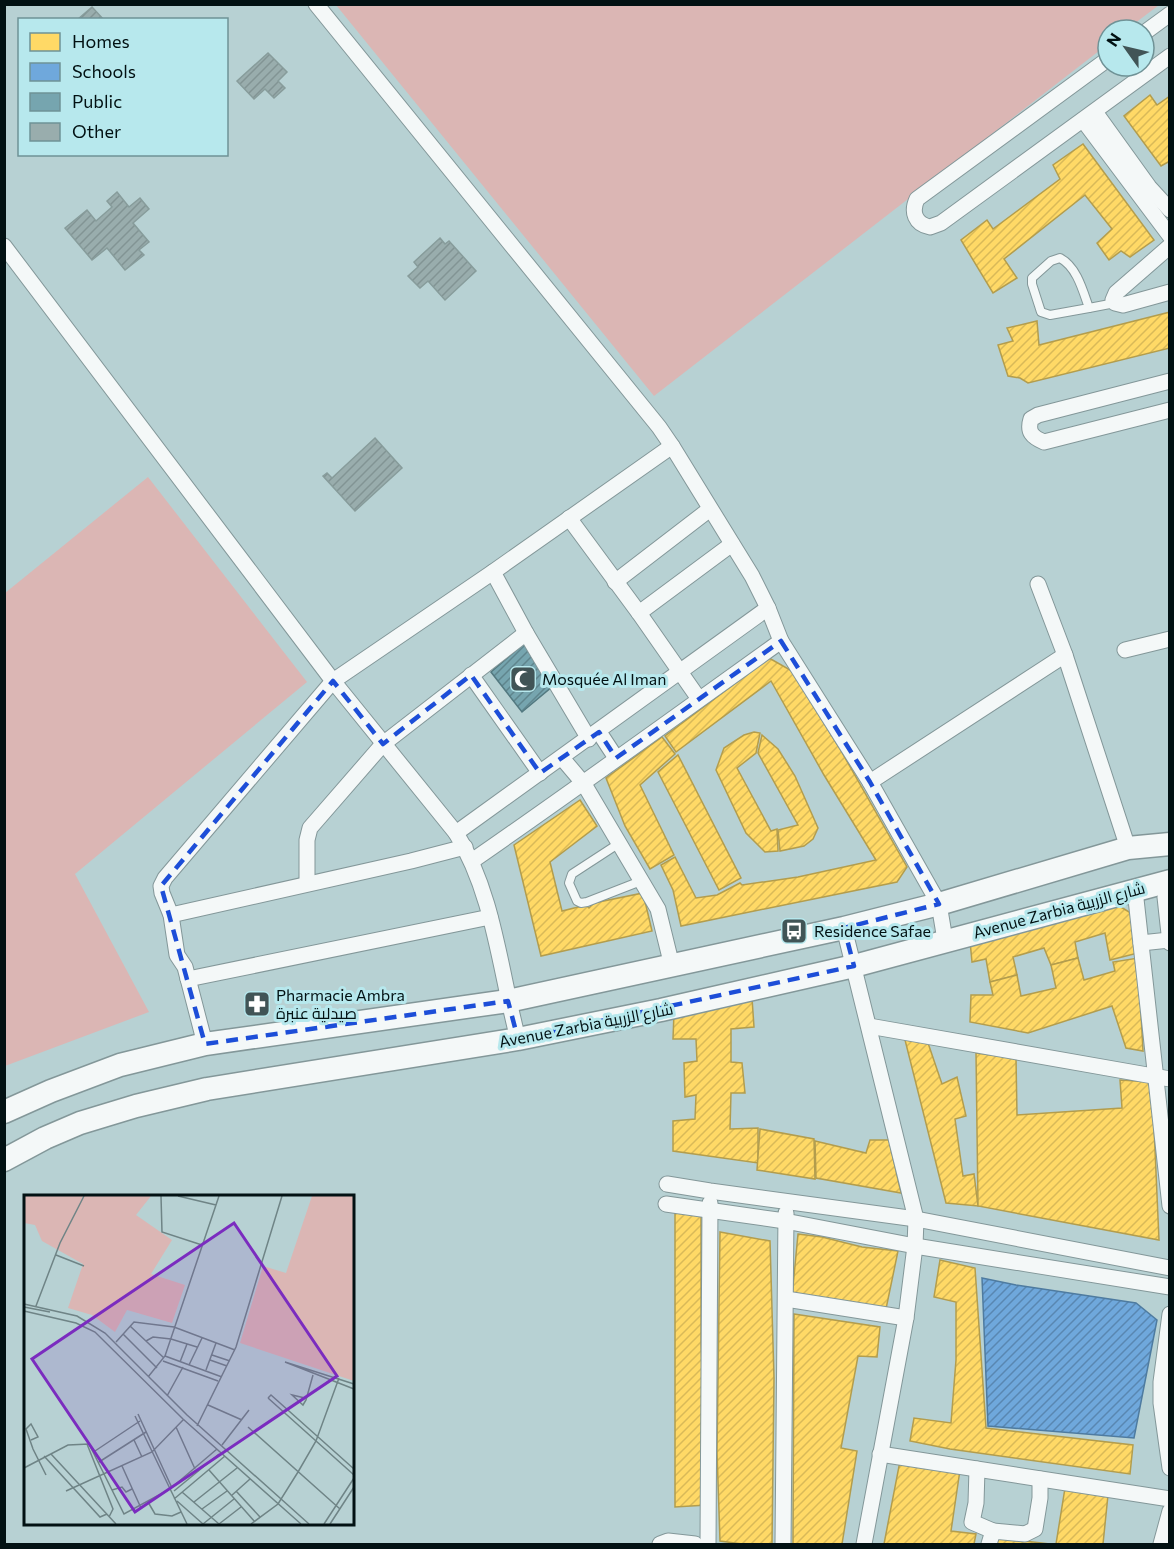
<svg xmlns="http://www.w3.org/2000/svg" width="1174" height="1549" font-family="Commissioner,Cairo,sans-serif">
<defs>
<pattern id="homes-hatch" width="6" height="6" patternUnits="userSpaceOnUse" patternTransform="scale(1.5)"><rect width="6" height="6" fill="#ffd966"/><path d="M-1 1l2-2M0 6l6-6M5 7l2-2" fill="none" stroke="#d9b958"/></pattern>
<pattern id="schools-hatch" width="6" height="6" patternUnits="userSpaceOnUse" patternTransform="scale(1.5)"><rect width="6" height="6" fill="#6fa8dc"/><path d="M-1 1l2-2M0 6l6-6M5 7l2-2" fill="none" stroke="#5987b1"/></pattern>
<pattern id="public-hatch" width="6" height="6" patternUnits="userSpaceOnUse" patternTransform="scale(1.5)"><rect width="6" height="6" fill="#76a5af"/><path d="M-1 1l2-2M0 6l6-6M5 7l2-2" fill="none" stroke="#5f858d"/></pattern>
<pattern id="building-hatch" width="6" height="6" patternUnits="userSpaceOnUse" patternTransform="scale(1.5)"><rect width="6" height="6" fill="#99adad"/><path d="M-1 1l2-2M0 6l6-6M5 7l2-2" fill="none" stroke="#829494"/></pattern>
</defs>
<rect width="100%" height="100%" fill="#b7d1d3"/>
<g fill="#dbb6b4">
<polygon points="336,5 1159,5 1126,30 1108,30 1108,44 654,396"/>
<polygon points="148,477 307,682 75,874 149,1012 5,1066 5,593"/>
</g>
<g fill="url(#homes-hatch)" stroke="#b39d4d" stroke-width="1.5">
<polygon points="1150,95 1157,105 1170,96 1170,161 1161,166 1124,116"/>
<polygon points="1083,144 1154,240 1130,257 1121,251 1109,260 1097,243 1112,229 1085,195 1004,259 1017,278 993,293 961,240 987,220 993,229 1060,179 1053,165"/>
<polygon points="1170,312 1170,348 1028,383 1020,378 1008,376 998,345 1013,341 1007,328 1037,321 1039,345"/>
<polygon points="769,658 792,671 840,749 907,867 897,882 681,926 673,890 661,865 675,857 696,898 717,895 740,883 742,885 798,877 876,860 824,775 771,681 676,752 665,736"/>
<polygon points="754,732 760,733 756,753 737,768 771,831 777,829 778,851 765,852 746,833 716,770 724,748 744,735"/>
<polygon points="762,735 778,749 795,776 818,828 813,839 804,846 780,851 778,830 798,825 758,753"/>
<polygon points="662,737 675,754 640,785 674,855 650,869 625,826 606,778"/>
<polygon points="678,755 741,878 719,890 658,772"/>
<polygon points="580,800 597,826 550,862 562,911 586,905 589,908 594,903 643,893 652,931 541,956 514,845"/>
<polygon points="1116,904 1134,915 1138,953 1110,960 1105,933 1075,942 1078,958 1051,965 1044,948 1013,957 1017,975 990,982 986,959 972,962 970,941"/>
<polygon points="1078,958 1084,980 1115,971 1113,962 1138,958 1143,1051 1126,1048 1112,1006 1028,1033 970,1022 971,995 993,995 990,982 1017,975 1021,996 1056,988 1051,965"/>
<polygon points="752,998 754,1027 731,1029 731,1062 742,1063 745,1093 731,1093 730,1129 758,1128 758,1163 673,1151 673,1121 695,1119 696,1095 685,1097 684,1063 697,1061 696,1039 673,1039 674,1013"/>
<polygon points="905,1040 928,1043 942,1084 957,1077 966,1116 955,1119 963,1176 974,1174 978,1206 946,1203"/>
<polygon points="976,1053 1016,1058 1017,1115 1122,1108 1120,1080 1152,1082 1159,1240 978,1206"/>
<polygon points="760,1129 814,1139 815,1179 757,1170"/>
<polygon points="870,1140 889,1140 901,1193 816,1178 815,1141 866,1153"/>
<polygon points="675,1213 701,1215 701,1344 707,1505 675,1507"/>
<polygon points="720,1232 770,1241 774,1378 772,1544 742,1544 720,1541 717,1452"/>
<polygon points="798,1234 822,1237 862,1247 898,1251 886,1309 792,1297"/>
<polygon points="940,1260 975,1268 986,1428 1133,1445 1130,1474 950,1449 910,1441 914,1418 951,1423 956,1360 956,1302 934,1297"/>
<polygon points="794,1314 880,1327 877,1357 858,1356 841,1448 857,1451 842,1544 793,1544"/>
<polygon points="900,1461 960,1470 951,1531 976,1534 974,1544 884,1544"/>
<polygon points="1065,1488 1108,1495 1103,1544 1056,1544"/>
<polygon points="998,1538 1050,1544 997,1544"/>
</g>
<polygon fill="url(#schools-hatch)" stroke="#4e7ba0" stroke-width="1.5" points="982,1278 1016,1285 1136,1303 1157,1320 1134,1438 988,1426"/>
<polygon fill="url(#public-hatch)" stroke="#537980" stroke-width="1.5" points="529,639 553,686 522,712 491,672"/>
<g fill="url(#building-hatch)" stroke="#879c9b" stroke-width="1.5">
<polygon points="92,7 104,20 77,20"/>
<polygon points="268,53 287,72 278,81 285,88 274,98 265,89 254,99 237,81"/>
<polygon points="117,192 129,207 140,198 149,209 133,223 149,242 139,250 144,255 125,270 107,248 92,260 65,228 87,210 96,221 112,207 107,201"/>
<polygon points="440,238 445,244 449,241 476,271 445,300 428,281 420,288 408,276 418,267 414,262"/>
<polygon points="375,438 402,468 355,511 323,476 327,473 332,478"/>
</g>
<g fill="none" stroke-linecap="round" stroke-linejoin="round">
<defs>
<g id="service">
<path d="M 1060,258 C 1077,267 1083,291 1089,308 L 1050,315 L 1041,312 L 1032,284 L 1032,278 L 1051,261 Z"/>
<polyline points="1089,308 1115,303"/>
<polyline points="618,844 572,874 569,883 577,901 581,903 587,902 641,881"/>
</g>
<g id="minor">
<polyline points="316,4 659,427 672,446 752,576 768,608 781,641 870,782 939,904 945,940"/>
<polyline points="1144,33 1170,14"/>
<path d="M 1108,59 L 917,199 C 911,212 915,224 930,227 L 941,223 L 1170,56"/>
<polyline points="1095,112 1149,187 1170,210"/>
<polyline points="1083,120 1170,236"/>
<path d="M 4,246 L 333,681 L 456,833 C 494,894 500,971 518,1039"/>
<polyline points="1170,246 1116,293 1113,300 1115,303 1123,305 1170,292"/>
<path d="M 1170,381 L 1038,415 L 1031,419 C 1027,432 1032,437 1044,442 L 1170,410"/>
<polyline points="569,518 639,613 699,699"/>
<polyline points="493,572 526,633 589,739"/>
<polyline points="615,582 710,509"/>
<polyline points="1038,584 1065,655 1128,848"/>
<polyline points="639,613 732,544"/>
<polyline points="1125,650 1170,639"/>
<polyline points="471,675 540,773"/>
<polyline points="599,732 616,758"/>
<polyline points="562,758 584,784 658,909 672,966"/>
<polyline points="870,782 1065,655"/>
<polyline points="456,833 768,608"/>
<path d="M 472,861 C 576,789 678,715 781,641"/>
<polyline points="307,883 307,840 310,828 383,744 526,633"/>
<polyline points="1135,890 1170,1206"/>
<polyline points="1165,897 1170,943"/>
<polyline points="171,915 411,861 465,847"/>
<polyline points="844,928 916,1219 915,1246 906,1318 864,1544"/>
<polyline points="1141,943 1169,940"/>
<polyline points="188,979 490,917"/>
<polyline points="869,1026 1170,1079"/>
<polyline points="205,1044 185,967 177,955 171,915 162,893 161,886 165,878 333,681 493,572 672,446"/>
<polyline points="667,1184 710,1191 916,1219 1170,1268"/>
<polyline points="666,1204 785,1221 915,1246 1170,1287"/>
<polyline points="786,1299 906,1318"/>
<polyline points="1170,1314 1161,1382 1161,1403 1170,1468"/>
<polyline points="880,1454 1170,1499"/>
<polyline points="977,1469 976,1503 972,1522 993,1531"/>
<polyline points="660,1544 668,1541 695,1544"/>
<polyline points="708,1544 710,1203"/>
<polyline points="783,1544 786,1213"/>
<polyline points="989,1544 993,1531 1025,1534 1035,1529 1040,1498 1040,1479"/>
<polyline points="1161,1544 1170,1511"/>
</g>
<g id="secondary">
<polyline points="4,1112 51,1091 120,1065 205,1044 508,1001 844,928 939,904 1128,848 1170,844"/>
<polyline points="4,1160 45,1138 80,1123 136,1106 207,1089 518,1039 661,1010 854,966 1170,881"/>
</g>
</defs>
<use href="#service" stroke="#839799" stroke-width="10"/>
<use href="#minor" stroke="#839799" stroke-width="17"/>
<use href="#secondary" stroke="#839799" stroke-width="25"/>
<use href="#service" stroke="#f4f8f8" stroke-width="8"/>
<use href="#minor" stroke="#f4f8f8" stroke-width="15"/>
<use href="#secondary" stroke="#f4f8f8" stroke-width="22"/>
</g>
<path fill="none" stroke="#1d4ed8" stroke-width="4.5" stroke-dasharray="12 8" stroke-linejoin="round" d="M 781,641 L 870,782 L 939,904 L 844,928 L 854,966 L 518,1039 L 508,1001 L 205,1044 L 161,886 L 333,681 L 383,744 L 471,675 L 540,773 L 599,732 L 616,758 Z"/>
<defs>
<symbol id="mosque-square" viewBox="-11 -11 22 22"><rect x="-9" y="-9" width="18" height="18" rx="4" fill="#415456" stroke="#b7e8ed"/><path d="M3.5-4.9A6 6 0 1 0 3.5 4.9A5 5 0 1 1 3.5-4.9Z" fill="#fff"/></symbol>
<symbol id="bus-square" viewBox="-11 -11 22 22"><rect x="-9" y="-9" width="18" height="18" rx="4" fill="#415456" stroke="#b7e8ed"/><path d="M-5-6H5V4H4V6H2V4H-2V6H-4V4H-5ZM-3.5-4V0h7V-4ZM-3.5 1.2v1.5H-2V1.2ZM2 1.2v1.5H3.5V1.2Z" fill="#fff"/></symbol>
<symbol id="pharmacy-square" viewBox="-11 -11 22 22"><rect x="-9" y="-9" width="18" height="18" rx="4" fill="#415456" stroke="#b7e8ed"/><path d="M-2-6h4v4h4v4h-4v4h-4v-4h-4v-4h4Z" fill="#fff"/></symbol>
</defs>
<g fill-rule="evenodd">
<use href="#mosque-square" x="508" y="664" width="30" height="30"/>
<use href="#bus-square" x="779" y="916" width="30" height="30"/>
<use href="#pharmacy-square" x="242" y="989" width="30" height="30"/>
</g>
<g text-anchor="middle" stroke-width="6" stroke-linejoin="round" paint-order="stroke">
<g font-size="16" fill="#021113" stroke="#b7e8ed" text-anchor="start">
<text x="542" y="685">Mosquée Al Iman</text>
<text x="814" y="937">Residence Safae</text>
<text x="276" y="1001">Pharmacie Ambra<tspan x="276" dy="18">صيدلية عنبرة</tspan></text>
</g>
<g font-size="16" fill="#021113" stroke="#b7e8ed">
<text transform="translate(1059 910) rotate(-15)" y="6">Avenue Zarbia شارع الزربية</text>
<text transform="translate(586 1025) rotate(-11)" y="6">Avenue Zarbia شارع الزربية</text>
</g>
</g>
<g transform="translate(24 1195)">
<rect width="330" height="330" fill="#b7d1d3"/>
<path d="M 0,1 L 127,1 L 112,20 L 148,45 L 127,79 L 161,90 L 148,128 L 103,115 L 91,137 L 68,120 L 44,113 L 59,69 L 18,46 L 11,30 L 0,28 ZM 288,1 L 330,1 L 330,186 L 216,148 L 239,71 L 262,78 Z" fill="#dbb6b4"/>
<path fill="none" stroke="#6f8486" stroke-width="1.5" d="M 137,1 L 138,37 L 178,50M 154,1 L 192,10M 32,60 L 60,71M 0,109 L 53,121 L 81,138 L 163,220 L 285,329M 12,111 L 36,48 L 60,1M 0,112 L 26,117M 0,116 L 52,128 L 71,137 L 159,224 L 277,329M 106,131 L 140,163M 99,139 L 133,173M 122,146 L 129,142 L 147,144 L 173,152M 92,147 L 110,127 L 150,132 L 211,155M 188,160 L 206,166M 141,161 L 198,182M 186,165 L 203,171M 139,166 L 194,186M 156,167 L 163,149M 165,170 L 178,143M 182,175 L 192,148M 124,182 L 141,161 L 195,1M 330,189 L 261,167 L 330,194M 143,201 L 159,172M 244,203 L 247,200 L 330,274M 244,203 L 330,280M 281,203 L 268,200 L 279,210 L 282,205 L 289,180M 184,210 L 218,225M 114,219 L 148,293M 111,221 L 163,329M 173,231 L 212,152 L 258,1M 152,232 L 171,274M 224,232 L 316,314M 7,245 L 14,242 L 7,229 L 2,234 L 9,254 L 22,280M 110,245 L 118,262M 63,249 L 89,314 L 85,322M 198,250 L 225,215M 71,256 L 116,226M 27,259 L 92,329M 20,261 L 76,322 L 83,319M 75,267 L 122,237M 98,271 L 117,313M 0,273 L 44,250 L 65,249 L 100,319 L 146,294 L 193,254M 185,275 L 231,327M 88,295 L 98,292 L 102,297 L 108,294M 42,296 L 128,257 L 160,224M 150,296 L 195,259M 212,296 L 236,322M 158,297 L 195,329M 207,301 L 226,284M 150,304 L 201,261M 153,306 L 179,329M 124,307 L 131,319 L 148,321 L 157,317M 170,307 L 213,273M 178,314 L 203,296M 179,329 L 210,304M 195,329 L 217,312M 227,329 L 254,309 L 274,277 L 292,246 L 315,183M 300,329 L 330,283M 306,329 L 330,292"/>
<path fill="#7b2cbf" fill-opacity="0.15" stroke="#7b2cbf" stroke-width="3" d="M 210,28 L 313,181 L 111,317 L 8,164 Z"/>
<rect width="330" height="330" fill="none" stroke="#021113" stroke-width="3"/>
</g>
<rect width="1174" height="1549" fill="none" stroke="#021113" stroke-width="12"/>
<rect x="18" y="18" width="210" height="138" fill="#b7e8ed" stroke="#6f9296" stroke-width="1.5"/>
<rect x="30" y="33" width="30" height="18" fill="#ffd966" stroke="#6f9296" stroke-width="1.5"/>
<text x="72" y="48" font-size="18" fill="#021113">Homes</text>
<rect x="30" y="63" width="30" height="18" fill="#6fa8dc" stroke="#6f9296" stroke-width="1.5"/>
<text x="72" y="78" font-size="18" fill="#021113">Schools</text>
<rect x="30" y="93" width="30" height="18" fill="#76a5af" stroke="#6f9296" stroke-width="1.5"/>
<text x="72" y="108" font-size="18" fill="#021113">Public</text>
<rect x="30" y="123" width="30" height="18" fill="#99adad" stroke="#6f9296" stroke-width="1.5"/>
<text x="72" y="138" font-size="18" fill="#021113">Other</text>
<g transform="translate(1126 48) rotate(304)"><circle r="28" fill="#b7e8ed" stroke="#6f9296" stroke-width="1.5"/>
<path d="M0-4.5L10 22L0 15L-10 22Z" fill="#415456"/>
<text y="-9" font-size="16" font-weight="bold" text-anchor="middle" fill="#021113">N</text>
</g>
</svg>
